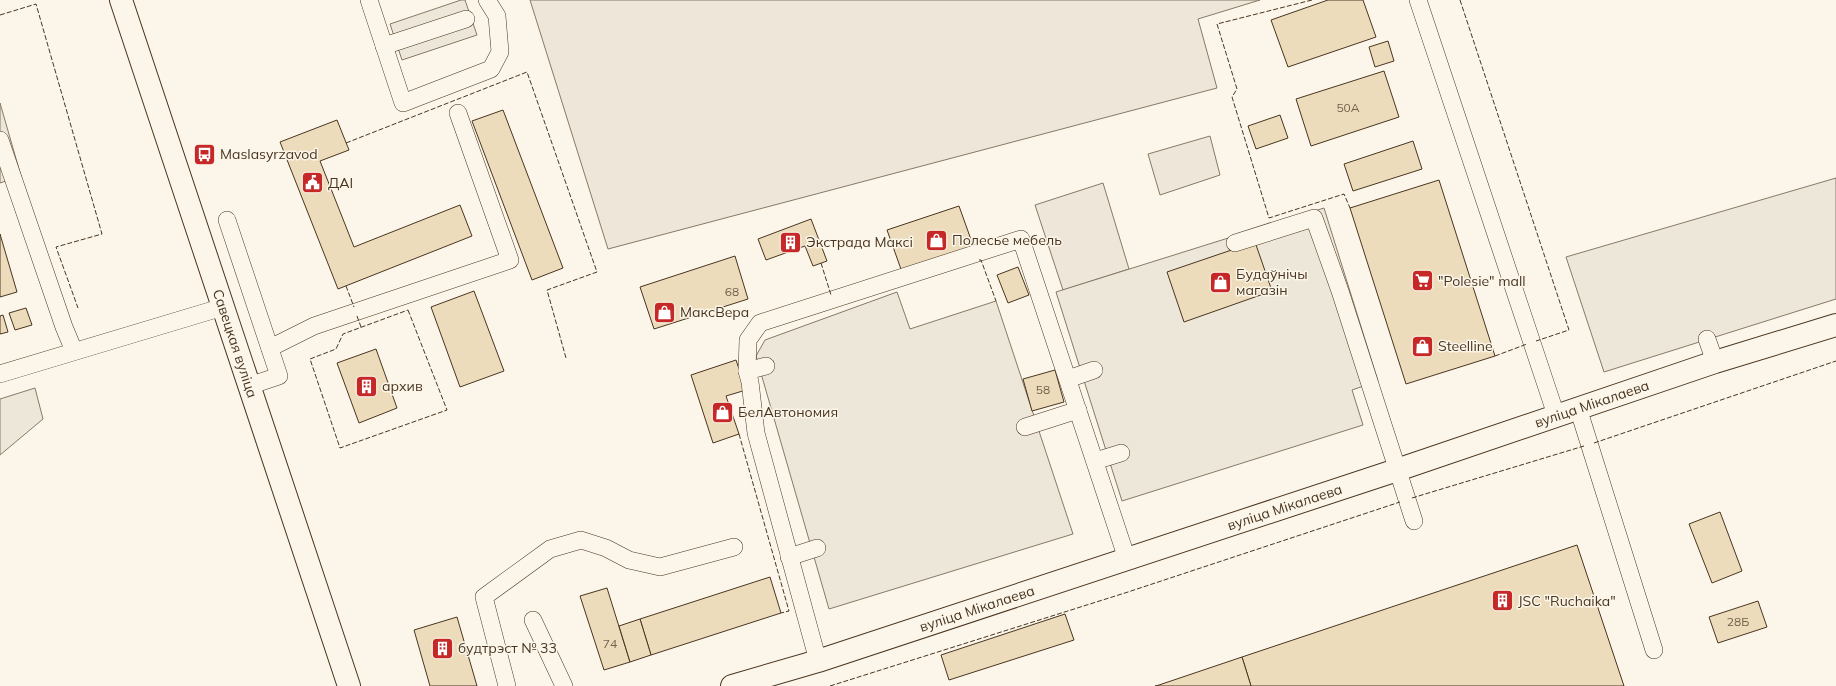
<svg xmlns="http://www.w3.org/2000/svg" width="1836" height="686" font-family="Mulish,sans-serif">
<rect width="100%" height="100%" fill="#fbf6e9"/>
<g fill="#ede6d9" stroke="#887966">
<polygon points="530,0 1260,0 1198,19 1217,88 608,249"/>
<polygon points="1210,136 1220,175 1160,195 1148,154"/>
<polygon points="1103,183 1129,269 1063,290 1035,205"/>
</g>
<g fill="#ede7d9" stroke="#887966">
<polygon points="461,0 465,0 477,35 402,60 390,24"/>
<polygon points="0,103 21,176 0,183"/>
<polygon points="1836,178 1836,299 1604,372 1566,257"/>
<polygon points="1324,208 1378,381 1352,390 1363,425 1122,501 1056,292"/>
<polygon points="897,292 910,329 996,301 1073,534 829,609 756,356 765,340"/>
<polygon points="35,388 43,419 0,455 0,399"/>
</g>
<g fill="#ecdcbc" stroke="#4a3520">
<polygon points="1328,0 1363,0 1376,37 1288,67 1271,20"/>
<polygon points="1388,41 1394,61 1375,67 1369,47"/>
<polygon points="1384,71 1399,117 1311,146 1296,99"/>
<polygon points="503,110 563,268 532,280 472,121"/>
<polygon points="1280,115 1288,138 1256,149 1248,126"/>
<polygon points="337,120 349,150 320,161 354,247 460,205 472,236 338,289 280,142"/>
<polygon points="1413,141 1422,169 1353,191 1344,164"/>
<polygon points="1439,180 1495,356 1406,384 1350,208"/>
<polygon points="959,206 974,248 902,272 887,230"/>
<polygon points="811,219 827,261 813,266 805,246 766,260 758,239"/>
<polygon points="0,234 17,292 0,297"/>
<polygon points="1255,242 1272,291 1184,322 1167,272"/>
<polygon points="735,256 748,299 654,329 640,287"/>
<polygon points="1018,267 1029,295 1008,303 997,275"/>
<polygon points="474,291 504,371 460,387 431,307"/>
<polygon points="26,308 32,325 15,330 9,313"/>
<polygon points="3,315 8,332 0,334 0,316"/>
<polygon points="376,349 397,408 359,423 337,363"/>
<polygon points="736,360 746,390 726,396 739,434 713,443 691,375"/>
<polygon points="1055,370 1064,402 1032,411 1023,379"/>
<polygon points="1720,512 1742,571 1712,583 1689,524"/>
<polygon points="1577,545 1624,686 1251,686 1242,657"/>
<polygon points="770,577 781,613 651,655 640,619"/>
<polygon points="607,588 630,662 604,670 580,596"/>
<polygon points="1758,601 1767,627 1718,643 1709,617"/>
<polygon points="1065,614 1074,640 949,680 941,655"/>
<polygon points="457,617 477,686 430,686 414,630"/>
<polygon points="640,619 651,655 630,662 619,626"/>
<polygon points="1242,657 1251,686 1155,686 1159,685"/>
</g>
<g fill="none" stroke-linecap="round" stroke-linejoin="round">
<defs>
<g id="minor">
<polyline points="369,0 403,103 491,69 500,52 497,16 487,0"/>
<polyline points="1418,0 1556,415"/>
<polyline points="384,46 466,19"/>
<polyline points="0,140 64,327 74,351"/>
<polyline points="227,220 279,376 249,386"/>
<polyline points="1235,243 1314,218 1340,291 1414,521"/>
<polyline points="1707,339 1715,362"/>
<polyline points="270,348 314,326 510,260 458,113"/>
<polyline points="747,371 766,366"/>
<polyline points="0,374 223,307"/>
<polyline points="1068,379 1094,370"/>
<polyline points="1578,408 1654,650"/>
<polyline points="1025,427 1078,410"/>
<polyline points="1095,461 1121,453"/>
<polyline points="789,557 817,548"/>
<polyline points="533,620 564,686"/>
<polyline points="818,661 756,433 750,382 747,371 748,340 760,323 1021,239 1127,559"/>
<polyline points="507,686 484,597 550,549 581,540 606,548 629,560 660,567 734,547"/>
</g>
<g id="major">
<path id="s1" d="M 121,0 L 349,686"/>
<path id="s2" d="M 732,686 L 818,661 L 1397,470 L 1715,362 L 1836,325"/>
</g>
</defs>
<use href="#minor" stroke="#4a3520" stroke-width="18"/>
<use href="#major" stroke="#4a3520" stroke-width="24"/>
<use href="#minor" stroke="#fbf6e9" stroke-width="17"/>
<use href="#major" stroke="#fbf6e9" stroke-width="22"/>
<g stroke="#4a3520" stroke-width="1" stroke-dasharray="5 2" stroke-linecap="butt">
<polyline points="1312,0 1217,24 1237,89 1232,97 1269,218 1344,194 1350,208"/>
<polyline points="1460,0 1569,330 1536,341"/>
<polyline points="0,15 36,4 102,234 56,247 78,308"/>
<polyline points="346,143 527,72 597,272 547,290 566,358"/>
<polyline points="979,260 981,260 996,301"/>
<polyline points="821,263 831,295"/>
<polyline points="346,286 354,307"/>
<polygon points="408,310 447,410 340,448 310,359 336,349 343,334"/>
<polyline points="357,316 361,327"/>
<polyline points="1495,356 1527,344"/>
<polyline points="739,434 789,611 781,613"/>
<polyline points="1594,443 1836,361"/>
<polyline points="1412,498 1584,446"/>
<polyline points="830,686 1128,592 1400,502"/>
</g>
</g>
<defs>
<symbol id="bus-square" viewBox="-11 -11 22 22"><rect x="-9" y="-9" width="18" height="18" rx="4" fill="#c62828" stroke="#fbf6e9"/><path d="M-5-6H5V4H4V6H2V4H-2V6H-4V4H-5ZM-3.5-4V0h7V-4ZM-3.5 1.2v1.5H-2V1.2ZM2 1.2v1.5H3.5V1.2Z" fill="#fff"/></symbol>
<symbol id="civic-square" viewBox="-11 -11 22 22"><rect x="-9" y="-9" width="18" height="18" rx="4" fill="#c62828" stroke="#fbf6e9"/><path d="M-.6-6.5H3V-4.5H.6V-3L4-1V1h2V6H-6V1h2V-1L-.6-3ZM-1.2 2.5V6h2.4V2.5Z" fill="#fff"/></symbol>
<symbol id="shop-square" viewBox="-11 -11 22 22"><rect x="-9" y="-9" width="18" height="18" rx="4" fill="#c62828" stroke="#fbf6e9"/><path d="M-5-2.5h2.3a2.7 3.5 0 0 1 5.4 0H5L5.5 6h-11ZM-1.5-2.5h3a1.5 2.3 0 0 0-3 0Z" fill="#fff"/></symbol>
<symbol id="building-square" viewBox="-11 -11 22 22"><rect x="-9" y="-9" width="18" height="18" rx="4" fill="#c62828" stroke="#fbf6e9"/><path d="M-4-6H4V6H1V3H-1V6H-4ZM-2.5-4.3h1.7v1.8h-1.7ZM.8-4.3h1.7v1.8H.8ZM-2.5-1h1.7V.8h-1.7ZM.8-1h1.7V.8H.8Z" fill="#fff"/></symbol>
<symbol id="supermarket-square" viewBox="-11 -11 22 22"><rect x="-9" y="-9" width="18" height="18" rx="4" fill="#c62828" stroke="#fbf6e9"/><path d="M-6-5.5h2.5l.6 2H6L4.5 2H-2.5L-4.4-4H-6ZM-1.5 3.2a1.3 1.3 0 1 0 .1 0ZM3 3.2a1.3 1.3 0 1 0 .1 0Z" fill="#fff"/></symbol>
</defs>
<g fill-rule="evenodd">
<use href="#bus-square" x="192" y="142" width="25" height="25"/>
<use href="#civic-square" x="300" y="170" width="25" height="25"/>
<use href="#shop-square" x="924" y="228" width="25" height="25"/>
<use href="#building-square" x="778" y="230" width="25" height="25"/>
<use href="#supermarket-square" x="1410" y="268" width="25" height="25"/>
<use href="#shop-square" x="1208" y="270" width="25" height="25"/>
<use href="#shop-square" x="652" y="300" width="25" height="25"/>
<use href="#shop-square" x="1410" y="334" width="25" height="25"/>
<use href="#building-square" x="354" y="374" width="25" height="25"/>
<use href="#shop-square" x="710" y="400" width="25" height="25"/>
<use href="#building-square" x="1490" y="588" width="25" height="25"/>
<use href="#building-square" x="430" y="636" width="25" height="25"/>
</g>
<g text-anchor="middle" stroke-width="3" stroke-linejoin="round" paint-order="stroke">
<g font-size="12" fill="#725f47">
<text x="1348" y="112">50А</text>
<text x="732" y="296">68</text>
<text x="1043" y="394">58</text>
<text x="1738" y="626">28Б</text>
<text x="610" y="648">74</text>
</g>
<g font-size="14" fill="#4a3520" stroke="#fbf6e9" text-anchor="start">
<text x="220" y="159">Maslasyrzavod</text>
<text x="328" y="188">ДАІ</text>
<text x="952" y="245">Полесье мебель</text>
<text x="806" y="247">Экстрада Максі</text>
<text x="1236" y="279">Будаўнічы<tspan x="1236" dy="16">магазін</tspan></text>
<text x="1438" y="286">"Polesie" mall</text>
<text x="680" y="317">МаксBepa</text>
<text x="1438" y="351">Steelline</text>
<text x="382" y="391">архив</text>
<text x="738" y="417">БелАвтономия</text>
<text x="1518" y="606">JSC "Ruchaika"</text>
<text x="458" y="653">будтрэст № 33</text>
</g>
<g font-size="14" fill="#4a3520" stroke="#fbf6e9">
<text dy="5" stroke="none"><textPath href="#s1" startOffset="362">Савецкая вуліца</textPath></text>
<text dy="5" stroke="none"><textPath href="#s2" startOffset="905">вуліца Мікалаева</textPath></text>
<text dy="5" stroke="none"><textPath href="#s2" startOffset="581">вуліца Мікалаева</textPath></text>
<text dy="5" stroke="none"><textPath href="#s2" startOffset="257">вуліца Мікалаева</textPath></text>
</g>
</g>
</svg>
